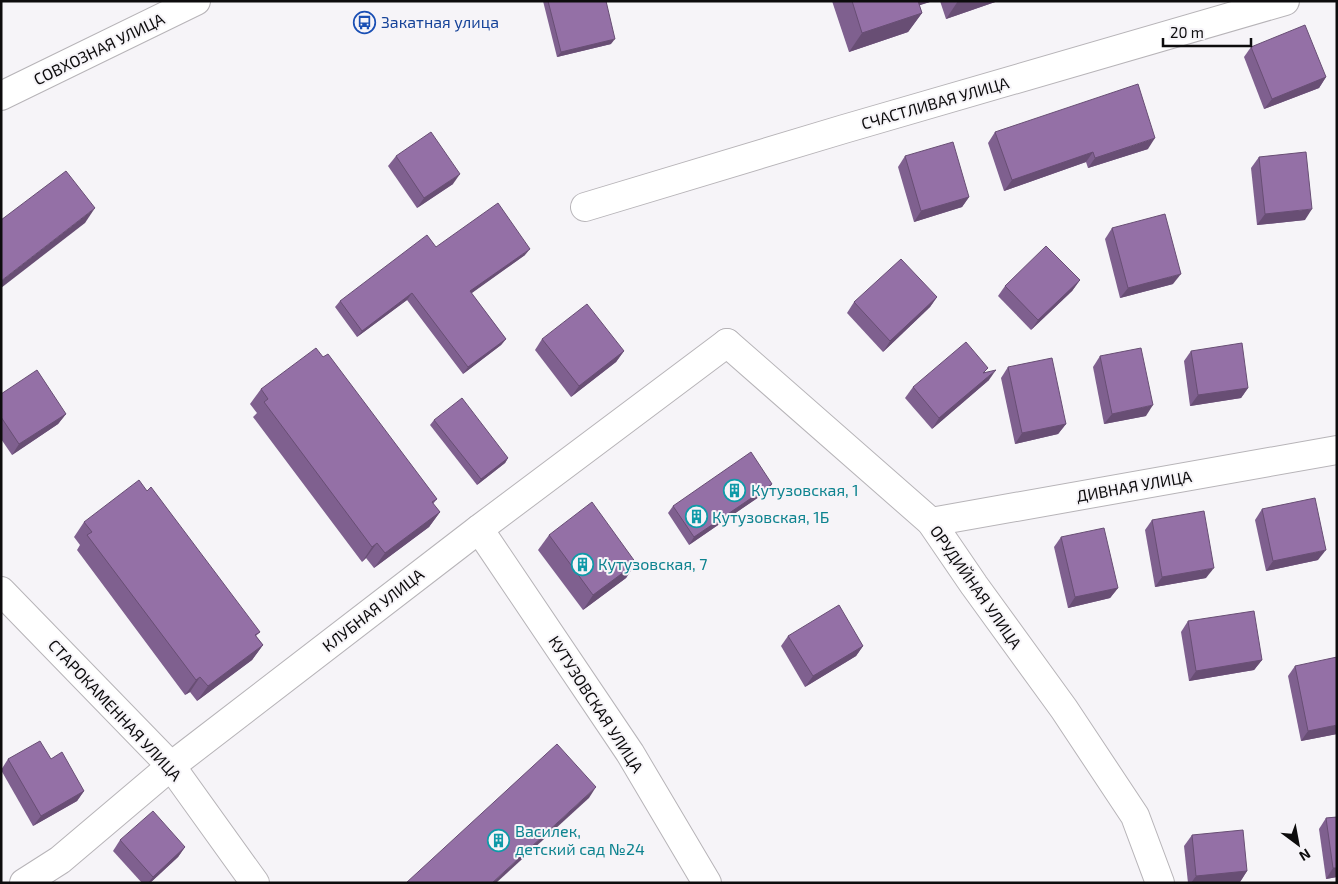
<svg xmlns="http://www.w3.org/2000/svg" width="1338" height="884" font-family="'Exo 2',sans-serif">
<rect width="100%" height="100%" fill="#f6f4f8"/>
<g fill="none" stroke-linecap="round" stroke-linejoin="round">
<defs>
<g id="street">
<polyline points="1,96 196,1"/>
<polyline points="585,207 844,129 1285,1"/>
<polyline points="931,522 1337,450"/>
<polyline points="479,529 630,753 707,883"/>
<polyline points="1,591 171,766 255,883"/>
<polyline points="24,883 60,860 171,766 479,529 727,343"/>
</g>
<polyline id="secondary" points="727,343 931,522 974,585 1064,709 1135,816 1160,883"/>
</defs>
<use href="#street" stroke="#b7b4b8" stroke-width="30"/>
<use href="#secondary" stroke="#b7b4b8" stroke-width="30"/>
<use href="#street" stroke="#fff" stroke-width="28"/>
<use href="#secondary" stroke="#fff" stroke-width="28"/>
</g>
<g fill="#7f608f">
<polygon points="543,1 606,1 611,44 557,57"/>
<polygon points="832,1 933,1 919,5 922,13 908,32 849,52"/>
<polygon points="940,1 998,1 946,19"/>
<polygon points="1251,47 1326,77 1319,88 1264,109 1244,57"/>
<polygon points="995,132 1148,149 1088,168 1086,162 1004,191 988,143"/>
<polygon points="396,156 453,184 417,208 388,166"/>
<polygon points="905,156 969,197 962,207 914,222 898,167"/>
<polygon points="1259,157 1305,220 1257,225 1251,168"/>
<polygon points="1112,228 1173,284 1120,298 1105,239"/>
<polygon points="436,247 525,255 471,293 506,339 501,345 463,374 407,300 357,337 335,307 340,301"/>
<polygon points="1080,280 1072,291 1031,330 998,296 1005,286"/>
<polygon points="937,297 930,307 883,352 847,313 854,302"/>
<polygon points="542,339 624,351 616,362 571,397 535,350"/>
<polygon points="1191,351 1248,388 1241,398 1190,406 1184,361"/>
<polygon points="1100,356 1146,416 1104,424 1093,367"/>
<polygon points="323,357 437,499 433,504 440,512 429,527 374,568 366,558 362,562 253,417 257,413 250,404 261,389"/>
<polygon points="1008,367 1066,424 1058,434 1015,444 1001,378"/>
<polygon points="985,372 989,380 932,429 905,398 913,387"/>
<polygon points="1,394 66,414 58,424 12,455 1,439"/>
<polygon points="434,420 508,458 505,463 477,485 430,425"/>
<polygon points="772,484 766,492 689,545 668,513 673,506"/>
<polygon points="1262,509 1318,560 1266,571 1255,520"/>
<polygon points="1152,520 1206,578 1155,587 1145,530"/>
<polygon points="84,522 260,632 256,636 263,645 252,660 197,701 190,692 185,695 77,550 80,545 74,537"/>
<polygon points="549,535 636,563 626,578 583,610 538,550"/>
<polygon points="1061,537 1118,588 1110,598 1068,608 1054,547"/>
<polygon points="1188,621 1262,660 1254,670 1189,681 1181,632"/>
<polygon points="788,636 863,646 856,656 805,687 781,646"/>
<polygon points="1295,666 1337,734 1301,741 1288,676"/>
<polygon points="8,759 51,759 84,791 77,801 33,826 1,770"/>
<polygon points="1337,817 1337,877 1326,879 1319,829 1326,818"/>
<polygon points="1192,835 1247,871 1240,882 1228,883 1188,883 1184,846"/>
<polygon points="120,840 185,847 178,857 150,883 142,883 113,851"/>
</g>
<g fill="#684e74">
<polygon points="909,1 933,1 902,11"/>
<polygon points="958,1 998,1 946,19"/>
<polygon points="922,13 908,32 849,52 862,33"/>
<polygon points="615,39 611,44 557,57 561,52"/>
<polygon points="1326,77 1319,88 1264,109 1272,99"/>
<polygon points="1155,138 1148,149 1088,168 1095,158"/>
<polygon points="1093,152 1086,162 1004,191 1012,180"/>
<polygon points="460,174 453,184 417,208 424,198"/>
<polygon points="969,197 962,207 914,222 921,211"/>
<polygon points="95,208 85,223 1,288 1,281"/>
<polygon points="1312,209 1305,220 1257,225 1265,214"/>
<polygon points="530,249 525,255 465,298 470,291"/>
<polygon points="1181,274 1173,284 1120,298 1128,288"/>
<polygon points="1080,280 1072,291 1031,330 1038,320"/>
<polygon points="412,293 407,300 357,337 362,331"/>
<polygon points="937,297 930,307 883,352 890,341"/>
<polygon points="506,339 501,345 463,374 468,367"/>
<polygon points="624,351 616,362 571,397 579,386"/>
<polygon points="996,370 989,380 932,429 939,418"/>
<polygon points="1248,388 1241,398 1190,406 1198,395"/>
<polygon points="1153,405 1146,416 1104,424 1112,414"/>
<polygon points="66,414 58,424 12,455 19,444"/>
<polygon points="1066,424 1058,434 1015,444 1022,433"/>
<polygon points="508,458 505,463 477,485 481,479"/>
<polygon points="772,484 766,492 689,545 694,537"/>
<polygon points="440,512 429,527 374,568 385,553"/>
<polygon points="377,543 366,558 362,562 372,547"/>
<polygon points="1326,550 1318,560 1266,571 1273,561"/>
<polygon points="636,563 626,578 583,610 593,595"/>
<polygon points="1214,568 1206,578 1155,587 1162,577"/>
<polygon points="1118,588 1110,598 1068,608 1075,597"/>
<polygon points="263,645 252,660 197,701 208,686"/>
<polygon points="863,646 856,656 805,687 813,676"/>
<polygon points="1262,660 1254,670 1189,681 1196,671"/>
<polygon points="200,677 190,692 185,695 196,680"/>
<polygon points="1337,725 1337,734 1301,741 1308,731"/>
<polygon points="596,787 589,798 496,883 492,883"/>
<polygon points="84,791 77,801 33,826 41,816"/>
<polygon points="185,847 178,857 150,883 148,883 153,877"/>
<polygon points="1333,868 1337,868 1337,877 1326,879"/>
<polygon points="1247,871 1240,882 1228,883 1191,883 1196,876"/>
</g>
<g fill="#9470a6" stroke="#684e74">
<polygon points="548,1 606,1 615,39 561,52"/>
<polygon points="852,1 918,1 922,13 862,33"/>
<polygon points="1305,25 1326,77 1272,99 1251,47"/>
<polygon points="1138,84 1155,138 1095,158 1093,152 1012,180 995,132"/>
<polygon points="431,132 460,174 424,198 396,156"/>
<polygon points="953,142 969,197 921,211 905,156"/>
<polygon points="1306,152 1312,209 1265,214 1259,157"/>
<polygon points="66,171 95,208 1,281 1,220"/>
<polygon points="498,203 530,249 470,291 506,339 468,367 412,293 362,331 340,301 427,235 436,247"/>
<polygon points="1165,214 1181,274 1128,288 1112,228"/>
<polygon points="1046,246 1080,280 1038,320 1005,286"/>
<polygon points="901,259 937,297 890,341 854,302"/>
<polygon points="587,304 624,351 579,386 542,339"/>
<polygon points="966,342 988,368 983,373 996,370 939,418 913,387"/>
<polygon points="1242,343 1248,388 1198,395 1191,351"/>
<polygon points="316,348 323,357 328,354 437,499 432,502 440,512 385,553 377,543 372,547 264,402 268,399 261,389"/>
<polygon points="1141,348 1153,405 1112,414 1100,356"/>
<polygon points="1052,358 1066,424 1022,433 1008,367"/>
<polygon points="37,370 66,414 19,444 1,417 1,394"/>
<polygon points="462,398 508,458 481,479 434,420"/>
<polygon points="751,452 772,484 694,537 673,506"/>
<polygon points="139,480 147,491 151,487 260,632 255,635 263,645 208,686 200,677 196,680 87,535 92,532 84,522"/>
<polygon points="1315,498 1326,550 1273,561 1262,509"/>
<polygon points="592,502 636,563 593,595 549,535"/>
<polygon points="1204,511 1214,568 1162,577 1152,520"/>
<polygon points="1104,528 1118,588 1075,597 1061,537"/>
<polygon points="839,605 863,646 813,676 788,636"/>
<polygon points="1254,611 1262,660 1196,671 1188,621"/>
<polygon points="1337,657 1337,725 1308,731 1295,666"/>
<polygon points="40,741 51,759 62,752 84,791 41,816 8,759"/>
<polygon points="557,744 596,787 492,883 406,883"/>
<polygon points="153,811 185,847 153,877 120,840"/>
<polygon points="1337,817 1337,868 1333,868 1326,818"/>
<polygon points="1243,830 1247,871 1196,876 1192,835"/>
</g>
<defs>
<symbol id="bus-ring" viewBox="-11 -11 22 22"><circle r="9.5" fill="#f6f4f8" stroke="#1a4fb4" stroke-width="1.5"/><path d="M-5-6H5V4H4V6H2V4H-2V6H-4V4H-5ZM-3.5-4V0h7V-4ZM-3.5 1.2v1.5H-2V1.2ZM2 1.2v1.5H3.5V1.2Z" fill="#1a4fb4"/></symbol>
<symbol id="building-ring" viewBox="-11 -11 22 22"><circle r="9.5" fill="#f6f4f8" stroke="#0f9aa8" stroke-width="1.5"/><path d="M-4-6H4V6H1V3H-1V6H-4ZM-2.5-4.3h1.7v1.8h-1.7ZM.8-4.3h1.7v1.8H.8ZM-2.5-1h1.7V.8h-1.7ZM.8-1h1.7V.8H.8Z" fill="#0f9aa8"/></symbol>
</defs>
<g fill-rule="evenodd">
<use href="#bus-ring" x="352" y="10" width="25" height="25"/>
<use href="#building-ring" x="722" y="478" width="25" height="25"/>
<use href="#building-ring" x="684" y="504" width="25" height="25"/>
<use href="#building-ring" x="570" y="552" width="25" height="25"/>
<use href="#building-ring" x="486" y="828" width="25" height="25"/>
</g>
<g text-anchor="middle" stroke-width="4" stroke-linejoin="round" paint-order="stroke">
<g font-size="16" fill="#164399" stroke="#f6f4f8" text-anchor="start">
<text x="381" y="28">Закатная улица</text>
</g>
<g font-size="16" fill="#0d0c0d" stroke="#f6f4f8">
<text transform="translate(99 49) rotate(-26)" y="6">СОВХОЗНАЯ УЛИЦА</text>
<text transform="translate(935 103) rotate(-16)" y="6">СЧАСТЛИВАЯ УЛИЦА</text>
<text transform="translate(1134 486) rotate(-10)" y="6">ДИВНАЯ УЛИЦА</text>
<text transform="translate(976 587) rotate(55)" y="6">ОРУДИЙНАЯ УЛИЦА</text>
<text transform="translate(373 610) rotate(-38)" y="6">КЛУБНАЯ УЛИЦА</text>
<text transform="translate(596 704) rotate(57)" y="6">КУТУЗОВСКАЯ УЛИЦА</text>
<text transform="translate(115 710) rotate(47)" y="6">СТАРОКАМЕННАЯ УЛИЦА</text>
</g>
<g font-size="16" fill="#0d838f" stroke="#f6f4f8" text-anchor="start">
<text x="751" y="496">Кутузовская, 1</text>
<text x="712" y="523">Кутузовская, 1Б</text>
<text x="598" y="570">Кутузовская, 7</text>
<text x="515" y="837">Василек,<tspan x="515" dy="18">детский сад №24</tspan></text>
</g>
</g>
<rect width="1338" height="884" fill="none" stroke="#0d0c0d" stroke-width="5"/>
<g transform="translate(1298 844) rotate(148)" stroke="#f6f4f8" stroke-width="4" paint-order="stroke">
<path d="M0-4L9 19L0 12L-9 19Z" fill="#0d0c0d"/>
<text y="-8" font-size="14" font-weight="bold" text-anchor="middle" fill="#0d0c0d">N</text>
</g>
<path d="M1163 38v8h88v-8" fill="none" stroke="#0d0c0d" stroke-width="2.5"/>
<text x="1170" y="38" font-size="15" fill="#0d0c0d" stroke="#f6f4f8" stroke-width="4" paint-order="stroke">20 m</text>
</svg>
